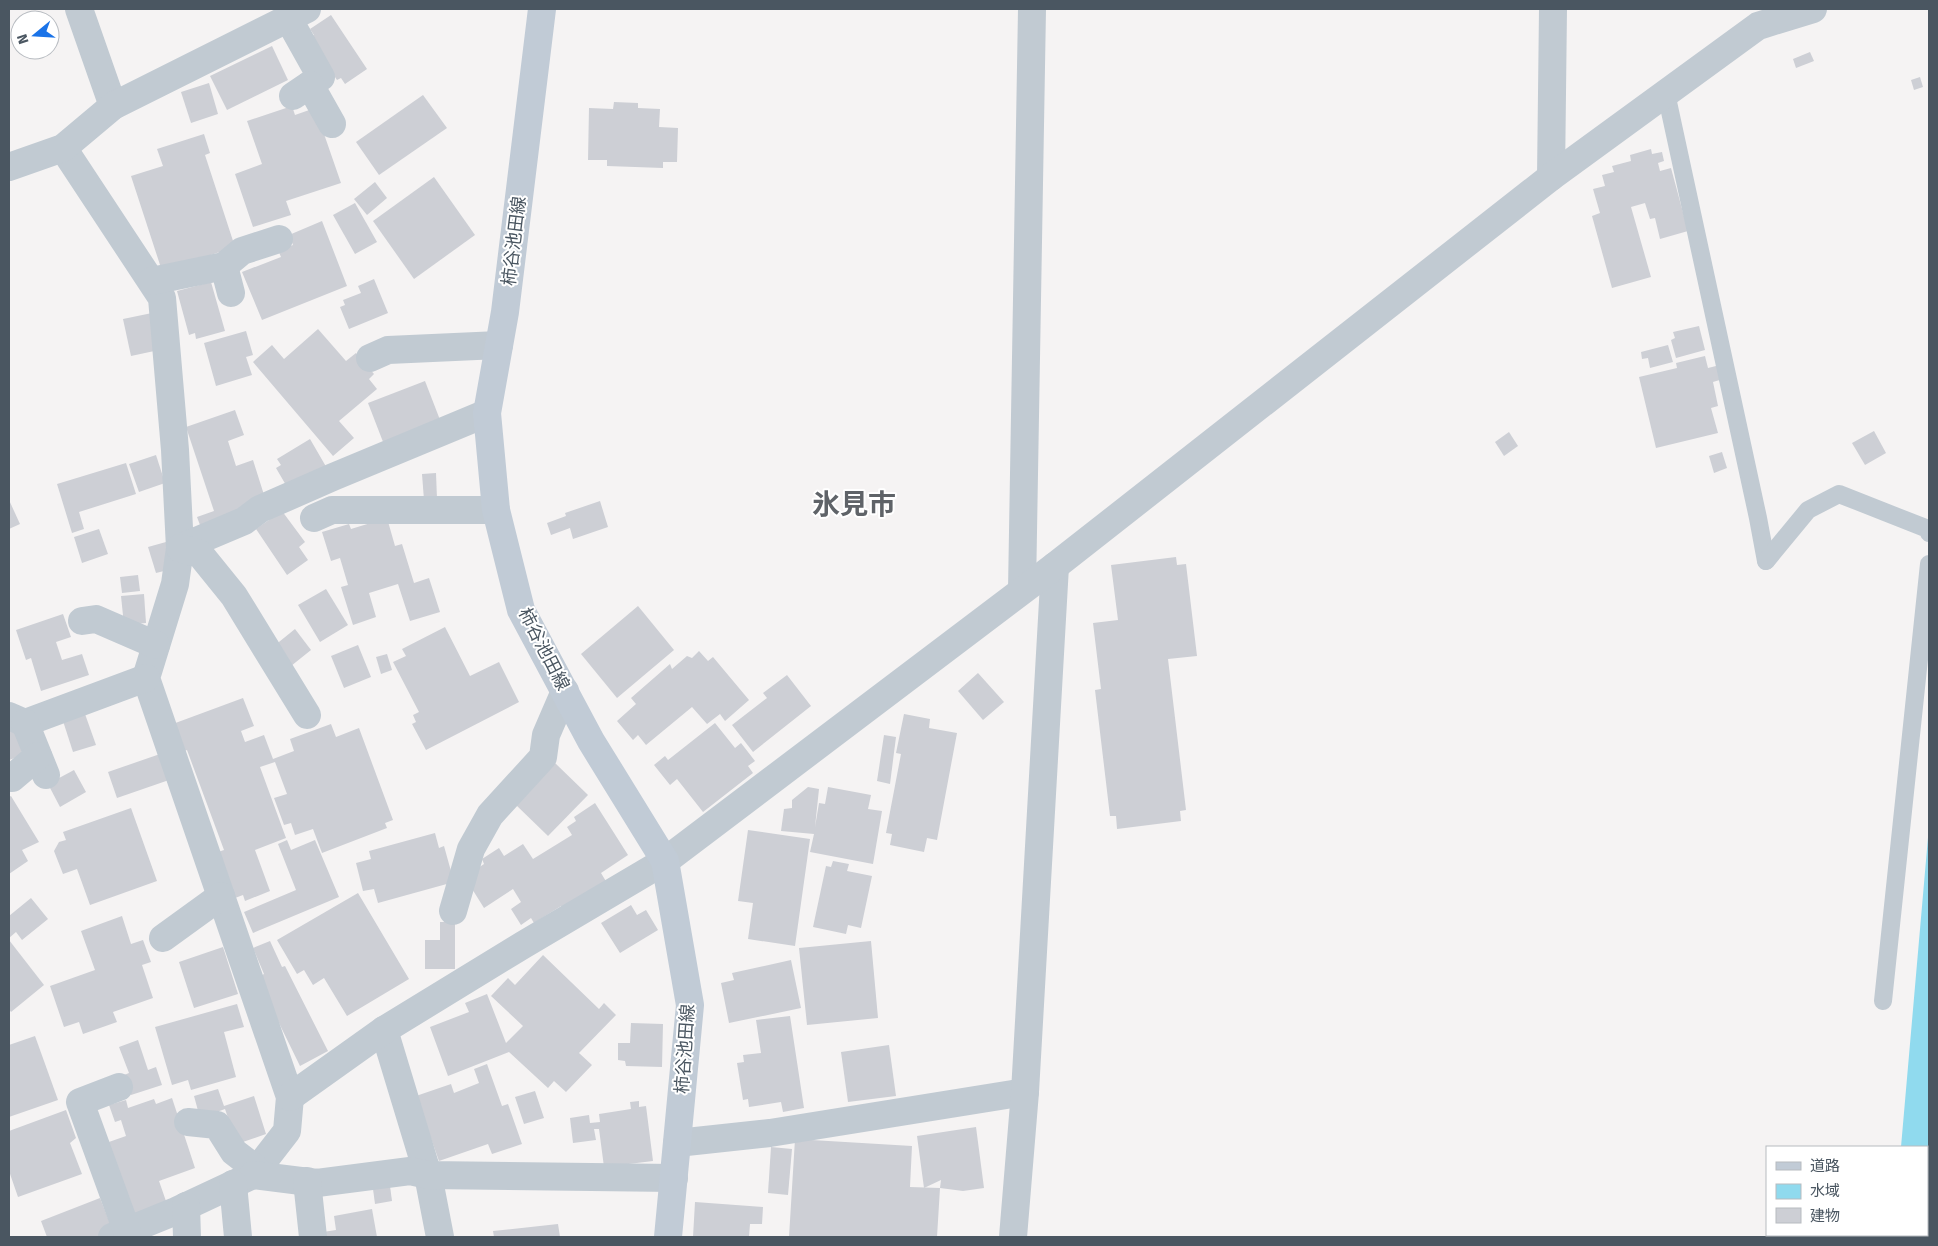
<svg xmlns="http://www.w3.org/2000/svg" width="1938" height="1246" font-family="'Fira Sans','Noto Sans JP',sans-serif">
<rect width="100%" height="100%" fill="#f5f3f3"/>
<polygon fill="#90daee" points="1929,826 1929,1237 1893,1237 1894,1235 1927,1235 1927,1147 1901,1147"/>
<g fill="#cdcfd5">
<polygon points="331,15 367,69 345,84 341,78 337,80 309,38 314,35 310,29"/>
<polygon points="272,46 288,80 227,110 210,76"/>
<polygon points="1810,52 1814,61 1796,68 1793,59"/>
<polygon points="1920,77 1923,87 1914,90 1911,80"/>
<polygon points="209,83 218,114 191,123 181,92"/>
<polygon points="423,95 447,128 379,175 356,142"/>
<polygon points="614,102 638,103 638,108 660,109 659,127 678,128 677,162 663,162 663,168 607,166 607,160 588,160 589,108 613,109"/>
<polygon points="292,106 295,115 315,108 341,183 286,201 291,215 253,227 235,174 262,164 247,121"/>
<polygon points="204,134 210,153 205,155 235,247 162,271 131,176 163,166 157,149"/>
<polygon points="1651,149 1652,154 1662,152 1664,161 1658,163 1660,171 1671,168 1688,231 1660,239 1655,218 1650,219 1645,203 1631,207 1651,277 1612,288 1592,216 1600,213 1593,189 1605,186 1602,175 1614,172 1612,166 1631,161 1630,155"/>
<polygon points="434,177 475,235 414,279 373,221"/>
<polygon points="375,182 387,198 367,215 354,199"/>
<polygon points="355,203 377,242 355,254 333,215"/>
<polygon points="322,221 347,286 262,320 242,272 281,257 278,250 293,245 289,235"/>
<polygon points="374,279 388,313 349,329 340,307 345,305 343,300 361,293 358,286"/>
<polygon points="211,282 225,331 196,339 195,333 189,335 177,291"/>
<polygon points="152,313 159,350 131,356 123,319"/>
<polygon points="1699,326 1705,350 1676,358 1671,340 1675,338 1673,332"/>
<polygon points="318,329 346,361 356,353 374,374 369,379 377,389 339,421 354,438 333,456 253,362 272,345 284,359"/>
<polygon points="246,331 253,355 246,357 252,375 216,386 204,343"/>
<polygon points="1668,345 1673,362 1650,368 1648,358 1642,359 1641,352"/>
<polygon points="1705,356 1708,368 1720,365 1723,379 1713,382 1718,406 1711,408 1718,433 1656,448 1639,377 1677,368 1676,363"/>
<polygon points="425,381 442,425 385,447 368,403"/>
<polygon points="235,410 244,435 228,441 236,466 253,460 265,498 240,507 244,519 203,533 197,517 214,511 186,427"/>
<polygon points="1874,431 1886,453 1865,465 1852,443"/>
<polygon points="1509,432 1518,446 1504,456 1495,442"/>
<polygon points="310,439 328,470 290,492 276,468 281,465 277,459"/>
<polygon points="1722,452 1727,468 1714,473 1709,456"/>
<polygon points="156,455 165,483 139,492 129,464"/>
<polygon points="126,463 136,494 79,512 84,529 72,533 57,484"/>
<polygon points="436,473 437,499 424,500 422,474"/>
<polygon points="9,500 20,524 9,529"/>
<polygon points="600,501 608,527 573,539 570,528 551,535 547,523 566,516 565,513"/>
<polygon points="282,511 305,542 299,547 308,560 287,575 256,529"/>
<polygon points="387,518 395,546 402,544 414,583 429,578 440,612 410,621 398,584 369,593 376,617 353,625 341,587 348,585 340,558 331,561 322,532 349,524 351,529"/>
<polygon points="99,529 108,554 82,563 74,537"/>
<polygon points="166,542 172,569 156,573 148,547"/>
<polygon points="1176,557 1177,565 1186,564 1197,656 1168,659 1186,810 1180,811 1181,821 1117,829 1116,816 1110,816 1095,690 1101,689 1093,623 1118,620 1111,565"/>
<polygon points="138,575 140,591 122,593 120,577"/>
<polygon points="326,589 348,625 320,642 298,605"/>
<polygon points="144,594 146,623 124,625 121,596"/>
<polygon points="638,606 674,650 617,698 581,654"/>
<polygon points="63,614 71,637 56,642 62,660 82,654 89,675 41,691 31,658 26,660 16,630"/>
<polygon points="445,627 470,676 499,662 519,702 426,750 412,724 416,722 413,715 419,712 393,662 406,656 402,649"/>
<polygon points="295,629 311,650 291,666 274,646"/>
<polygon points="358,645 371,677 344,688 331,656"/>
<polygon points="699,651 708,661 713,657 749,700 725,721 720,714 707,724 692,707 646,745 638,735 633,740 617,721 636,704 631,698 670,664 672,669 687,656 692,658"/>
<polygon points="387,654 392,670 381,674 376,657"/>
<polygon points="978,673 1004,702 983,720 958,691"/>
<polygon points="787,675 811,706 753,752 732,725 767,698 763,693"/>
<polygon points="243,698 254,726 241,731 245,742 264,735 273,759 294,751 290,739 331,724 336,737 359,728 393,820 385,823 387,828 322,853 313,829 295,835 291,823 284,825 274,798 287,794 275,762 260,767 286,838 255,850 270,891 245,901 243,895 235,898 218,852 224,850 187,750 180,753 170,725"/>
<polygon points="85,714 96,745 73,752 63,721"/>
<polygon points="904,714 930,719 929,728 957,733 937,840 927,838 924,852 890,845 892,834 886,833 901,754 896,753"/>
<polygon points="715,723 735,748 741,743 755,761 748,766 753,773 703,812 677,779 670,785 654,765 665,756 668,760"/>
<polygon points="14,727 23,755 9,760 9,729"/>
<polygon points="884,735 896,737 890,784 877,781"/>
<polygon points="160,754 169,780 117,798 108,772"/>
<polygon points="554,762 588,795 548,836 514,803"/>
<polygon points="74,770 86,792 60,807 48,784"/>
<polygon points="808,787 819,789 815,827 819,803 825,804 828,787 871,795 868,809 882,811 873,864 810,852 814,834 781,831 784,809 792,808 792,800"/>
<polygon points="11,796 39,842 22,850 28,861 9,874 9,797"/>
<polygon points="595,803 628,855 601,873 607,883 564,911 561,906 534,923 531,918 521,925 511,909 521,902 513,889 484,908 469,884 469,874 484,864 482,859 499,848 504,856 523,844 533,859 572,835 567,827 576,821 574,817"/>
<polygon points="131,808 157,881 90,905 77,869 63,874 54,851 59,842 66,840 63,832"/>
<polygon points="748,830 810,839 795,946 748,939 753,903 738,901"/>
<polygon points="435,833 439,848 444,846 454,882 378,903 374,889 363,891 356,863 371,859 369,851"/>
<polygon points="287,840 291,850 315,840 339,897 253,933 244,912 296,890 278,844"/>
<polygon points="833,861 849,864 847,871 872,876 861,928 848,925 846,934 813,927 826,866 831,867"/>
<polygon points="358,893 409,979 347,1016 324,978 313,985 304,970 297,974 277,940"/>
<polygon points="31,898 48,919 22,940 16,932 9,938 9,916"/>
<polygon points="631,905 637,915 646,910 658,930 620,953 601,923"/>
<polygon points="122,916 131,944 143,940 151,962 142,965 153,998 113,1012 117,1022 83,1034 79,1022 64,1027 50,986 95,970 81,931"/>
<polygon points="440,922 455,922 455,969 425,969 425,940 440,940"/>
<polygon points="9,940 44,985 11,1012 9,1009"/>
<polygon points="270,941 282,967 285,966 328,1051 300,1066 257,978 264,974 253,948"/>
<polygon points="871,941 878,1018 807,1025 799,948"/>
<polygon points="223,947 238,994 194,1008 179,962"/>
<polygon points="543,955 599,1009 604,1003 616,1015 579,1053 592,1065 566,1092 554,1081 548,1088 509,1052 448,1076 430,1027 469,1012 465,1003 487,994 506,1043 523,1026 491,996 508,978 515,985"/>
<polygon points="791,960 801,1008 729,1023 721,983 734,980 732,973"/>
<polygon points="237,1004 244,1027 224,1032 236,1077 191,1090 188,1080 172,1085 155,1027"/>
<polygon points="790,1016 804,1108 783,1112 781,1102 749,1107 748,1099 743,1100 737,1063 744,1062 743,1055 761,1053 756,1020"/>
<polygon points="631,1023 663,1024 662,1067 626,1066 625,1061 618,1060 618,1043 630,1043"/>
<polygon points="35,1036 58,1100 9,1117 9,1045"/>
<polygon points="138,1040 148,1070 156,1067 162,1085 131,1095 124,1075 129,1073 119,1047"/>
<polygon points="889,1045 896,1096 848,1102 841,1052"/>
<polygon points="487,1064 502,1106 508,1104 522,1144 492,1154 488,1144 439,1161 416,1096 451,1084 454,1093 479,1083 474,1069"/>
<polygon points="218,1089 224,1106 254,1096 266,1134 237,1144 225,1109 200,1118 194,1096"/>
<polygon points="535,1091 544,1118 524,1124 515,1097"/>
<polygon points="172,1098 195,1168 159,1181 167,1204 130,1216 106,1143 126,1136 121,1120 115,1122 109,1105 126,1100 128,1108 154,1099 156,1104"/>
<polygon points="639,1101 639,1107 646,1106 653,1161 604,1167 599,1129 594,1129 596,1140 573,1143 570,1118 589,1115 590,1123 600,1122 599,1114 631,1109 630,1102"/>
<polygon points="66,1110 76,1138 70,1143 82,1174 18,1197 9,1171 9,1131"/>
<polygon points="976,1127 984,1188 963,1191 940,1188 941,1180 924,1188 917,1136"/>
<polygon points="795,1139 912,1146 910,1187 940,1188 937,1237 789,1237"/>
<polygon points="771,1147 792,1149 788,1195 768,1193"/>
<polygon points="390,1186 392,1201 375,1204 373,1189"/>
<polygon points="100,1198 113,1231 97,1237 47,1237 41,1221"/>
<polygon points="695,1202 763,1207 762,1224 750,1224 749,1237 693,1237"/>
<polygon points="372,1209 377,1237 324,1237 323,1232 336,1230 334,1216"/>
<polygon points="558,1224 560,1237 494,1237 493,1231"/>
</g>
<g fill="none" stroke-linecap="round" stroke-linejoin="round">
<g stroke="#c1cad2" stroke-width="18">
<polyline points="1666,93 1758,518 1766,561"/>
<polyline points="1766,561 1808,510 1839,494 1928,529 1929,533"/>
<polyline points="1883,1001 1929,564"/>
</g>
<g stroke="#c1cad2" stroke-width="28">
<polyline points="79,9 113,106"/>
<polyline points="288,18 321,77 293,96"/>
<polyline points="310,85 332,124"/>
<polyline points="63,148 162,298 175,450 180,548 175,584 146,678 290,1097 287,1131 253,1175 176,1211 112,1237"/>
<polyline points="9,167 63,148 113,106 307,9"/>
<polyline points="1551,177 1553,9"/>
<polyline points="224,266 231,293"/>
<polyline points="152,281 224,266 242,251 279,239"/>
<polyline points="370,358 388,350 499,345"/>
<polyline points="314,518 332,510 496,510"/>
<polyline points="180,548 244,521 260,509 333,477 487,413"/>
<polyline points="180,548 200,554 234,596 307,715"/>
<polyline points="1022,590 1032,9"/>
<polyline points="82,621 96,619 156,645"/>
<polyline points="9,716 25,723 146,678"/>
<polyline points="25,723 46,775"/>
<polyline points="12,778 38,756"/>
<polyline points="453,911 471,849 490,815 543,757 546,735 565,691"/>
<polyline points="163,938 221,896"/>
<polyline points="384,1030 428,1175 440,1237"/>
<polyline points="119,1087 80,1102 127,1231"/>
<polyline points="290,1097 384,1030 523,945 665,861"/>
<polyline points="188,1122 217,1125 234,1152 256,1169"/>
<polyline points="677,1143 770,1133 1025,1092"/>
<polyline points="253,1175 317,1183 410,1171 428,1175 674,1178"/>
<polyline points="307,1181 313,1237"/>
<polyline points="233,1184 238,1237"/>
<polyline points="186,1206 187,1237"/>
<polyline points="1013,1237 1025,1092 1055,566"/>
</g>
<polyline stroke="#c1cad2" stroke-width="28" points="665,861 1055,566 1551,177 1758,26 1813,9"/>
<polyline stroke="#c1cbd6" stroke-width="28" points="542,9 505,312 487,413 496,510 521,610 591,741 665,861 690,1005 668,1237"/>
</g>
<g text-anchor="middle" stroke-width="4" stroke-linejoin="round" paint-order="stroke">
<g font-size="18" fill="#4a5661" stroke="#fff">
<text transform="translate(514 241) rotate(-83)" y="6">柿谷池田線</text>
<text transform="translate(544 649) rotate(63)" y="6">柿谷池田線</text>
<text transform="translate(685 1049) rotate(-86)" y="6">柿谷池田線</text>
</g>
<g font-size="28" font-weight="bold" fill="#5f6368" stroke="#fff">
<text x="854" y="514">氷見市</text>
</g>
</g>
<rect width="1938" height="1246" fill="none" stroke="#4a5661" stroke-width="20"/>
<rect x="1766" y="1146" width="162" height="90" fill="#ffffff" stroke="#b7bbc0"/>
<rect x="1776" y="1162" width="25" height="8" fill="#c1cbd6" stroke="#b7bbc0"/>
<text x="1810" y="1171" font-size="15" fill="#4a5661">道路</text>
<rect x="1776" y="1184" width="25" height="15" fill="#90daee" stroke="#b7bbc0"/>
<text x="1810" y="1196" font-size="15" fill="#4a5661">水域</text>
<rect x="1776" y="1208" width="25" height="15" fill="#cdcfd5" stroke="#b7bbc0"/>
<text x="1810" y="1221" font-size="15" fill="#4a5661">建物</text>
<g transform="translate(35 35) rotate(252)"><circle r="24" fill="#ffffff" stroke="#b7bbc0"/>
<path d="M0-4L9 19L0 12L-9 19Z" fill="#1a73e8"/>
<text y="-8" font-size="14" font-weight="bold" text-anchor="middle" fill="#4a5661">N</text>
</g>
</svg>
